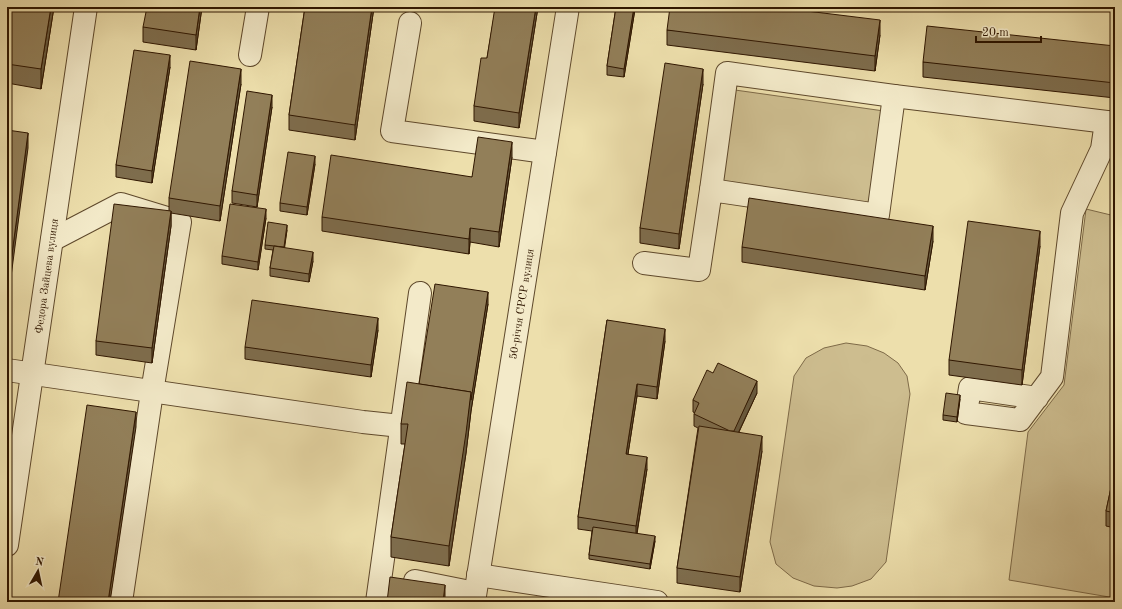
<svg xmlns="http://www.w3.org/2000/svg" width="1122" height="609" font-family="'Old Standard TT',serif">
<rect width="100%" height="100%" fill="#eddfac"/>
<filter id="stains"><feTurbulence type="fractalNoise" baseFrequency=".005" numOctaves="4"/><feColorMatrix values="0 0 0 0 .2 0 0 0 0 .09 0 0 0 0 .02 0 0 0 .5 -.17"/></filter>
<radialGradient id="worn" r=".72"><stop offset=".6" stop-color="#630" stop-opacity="0"/><stop offset="1" stop-color="#630" stop-opacity=".3"/></radialGradient>
<g fill="#cdbd8f" stroke="#7e6a48">
<polygon points="735,90 884,111 870,206 721,185"/>
<polygon points="1086,209 1115,216 1115,598 1009,580 1028,432 1064,385"/>
<polygon points="846,343 867,346 884,353 898,363 907,376 910,394 886,562 871,579 852,586 837,588 814,586 793,578 776,564 770,542 794,376 806,358 824,348"/>
</g>
<g fill="none" stroke-linecap="round" stroke-linejoin="round">
<defs>
<g id="minor">
<polyline points="410,23 392,131 545,152"/>
<polyline points="250,55 258,7"/>
<polyline points="711,190 727,73 894,96 1115,123"/>
<polyline points="52,240 121,204 180,222 152,392 121,602"/>
<polyline points="644,263 699,270 711,190 878,215 894,96"/>
<polyline points="7,370 363,422 401,426"/>
<polyline points="1037,398 970,388 966,413 1020,420 1052,377 1072,213 1102,149 1106,122"/>
<polyline points="7,545 86,7"/>
<polyline points="478,575 657,602"/>
<polyline points="415,581 475,593"/>
<polyline points="377,602 420,293"/>
<polyline points="474,602 568,7"/>
</g>
</defs>
<use href="#minor" stroke="#5e482b" stroke-width="24"/>
<use href="#minor" stroke="#f3eac9" stroke-width="22"/>
</g>
<g fill="#7e6d4d" stroke="#2f1600">
<polygon points="7,7 54,7 41,89 7,83"/>
<polygon points="202,7 196,50 143,42 143,27"/>
<polygon points="305,7 374,7 355,140 289,130 289,115"/>
<polygon points="466,7 538,7 519,128 474,121 474,106 487,58 495,11"/>
<polygon points="616,7 639,7 635,9 624,77 607,75 607,66"/>
<polygon points="667,30 880,35 875,71 667,45"/>
<polygon points="1115,46 1115,98 923,77 923,62"/>
<polygon points="170,67 152,183 116,177 116,165"/>
<polygon points="241,84 220,221 171,213 171,226 152,363 96,355 96,341 169,211 169,198"/>
<polygon points="703,84 679,249 640,243 640,228"/>
<polygon points="272,107 257,207 232,203 232,191"/>
<polygon points="512,157 499,247 470,242 469,254 322,231 322,217 472,177"/>
<polygon points="315,164 307,215 280,211 280,203"/>
<polygon points="266,218 258,270 222,264 222,256"/>
<polygon points="287,230 284,248 313,261 309,282 270,276 270,268 273,250 265,249 265,245"/>
<polygon points="933,241 925,290 742,262 742,247"/>
<polygon points="1040,246 1022,385 949,375 949,360"/>
<polygon points="488,304 471,411 466,453 449,566 391,557 391,537 405,444 401,444 401,424 419,384"/>
<polygon points="607,320 665,341 657,399 637,396 628,454 647,469 637,534 655,541 650,569 589,559 589,555 592,531 578,529 578,517"/>
<polygon points="378,330 371,377 245,359 245,347"/>
<polygon points="713,373 757,393 739,432 762,451 740,592 677,583 677,568 698,428 694,426 694,414 695,413 693,412 693,400"/>
<polygon points="960,399 957,422 943,420 943,415"/>
<polygon points="1115,469 1115,528 1106,526 1106,511"/>
</g>
<g fill="#66593e" stroke="#2f1600">
<polygon points="51,7 54,7 41,89 41,69"/>
<polygon points="200,7 202,7 196,50 196,35"/>
<polygon points="372,7 374,7 355,140 355,125"/>
<polygon points="536,7 538,7 519,128 519,113"/>
<polygon points="634,7 639,7 635,9 624,77 624,69"/>
<polygon points="880,20 880,35 875,71 875,56"/>
<polygon points="170,55 170,67 152,183 152,171"/>
<polygon points="241,69 241,84 220,221 220,206"/>
<polygon points="703,69 703,84 679,249 679,234"/>
<polygon points="272,95 272,107 257,207 257,195"/>
<polygon points="28,133 28,148 7,307 7,292"/>
<polygon points="512,142 512,157 499,247 499,232"/>
<polygon points="315,156 315,164 307,215 307,207"/>
<polygon points="266,209 266,218 258,270 258,262"/>
<polygon points="171,211 171,226 152,363 152,348"/>
<polygon points="287,225 287,230 284,252 284,247"/>
<polygon points="933,226 933,241 925,290 925,276"/>
<polygon points="470,228 470,242 469,254 469,239"/>
<polygon points="1040,231 1040,246 1022,385 1022,370"/>
<polygon points="313,252 313,261 309,282 309,274"/>
<polygon points="488,292 488,304 471,411 466,453 449,566 449,546 471,392"/>
<polygon points="378,318 378,330 371,377 371,365"/>
<polygon points="665,329 665,341 657,399 657,387"/>
<polygon points="757,381 757,393 733,444 733,432"/>
<polygon points="637,384 637,396 626,466 626,454"/>
<polygon points="960,395 960,399 957,422 957,417"/>
<polygon points="136,412 136,427 110,602 108,602"/>
<polygon points="762,436 762,451 740,592 740,577"/>
<polygon points="647,457 647,469 636,538 636,526"/>
<polygon points="655,536 655,541 650,569 650,564"/>
<polygon points="445,585 445,602 443,602"/>
</g>
<g fill="#927f59" stroke="#2f1600">
<polygon points="7,7 51,7 41,69 7,64"/>
<polygon points="147,7 200,7 196,35 143,27"/>
<polygon points="305,7 372,7 355,125 289,115"/>
<polygon points="495,7 536,7 519,113 474,106 481,58 487,58"/>
<polygon points="616,7 634,7 624,69 607,66"/>
<polygon points="670,7 774,7 880,20 875,56 667,30"/>
<polygon points="927,26 1115,46 1115,83 923,62"/>
<polygon points="134,50 170,55 152,171 116,165"/>
<polygon points="190,61 241,69 220,206 169,198"/>
<polygon points="665,63 703,69 679,234 640,228"/>
<polygon points="247,91 272,95 257,195 232,191"/>
<polygon points="7,130 28,133 7,292"/>
<polygon points="478,137 512,142 499,232 470,228 469,239 322,217 331,155 472,177"/>
<polygon points="288,152 315,156 307,207 280,203"/>
<polygon points="749,198 933,226 925,276 742,247"/>
<polygon points="114,204 171,211 152,348 96,341"/>
<polygon points="230,204 266,209 258,262 222,256"/>
<polygon points="968,221 1040,231 1022,370 949,360"/>
<polygon points="268,222 287,225 284,247 265,245"/>
<polygon points="274,246 313,252 309,274 270,268"/>
<polygon points="435,284 488,292 471,400 471,392 419,384"/>
<polygon points="252,300 378,318 371,365 245,347"/>
<polygon points="607,320 665,329 657,387 637,384 626,454 647,457 636,526 578,517"/>
<polygon points="718,363 757,381 734,431 730,431 694,414 699,403 693,400 707,370 713,373"/>
<polygon points="407,382 471,392 466,433 449,546 391,537 408,424 401,424"/>
<polygon points="946,393 960,395 957,417 943,415"/>
<polygon points="87,405 136,412 108,602 58,602"/>
<polygon points="699,426 762,436 740,577 677,568"/>
<polygon points="1115,469 1115,513 1106,511"/>
<polygon points="593,527 655,536 650,564 589,555"/>
<polygon points="390,577 445,585 443,602 387,602"/>
<polygon points="583,599 604,602 582,602"/>
</g>
<g text-anchor="middle" stroke-width="3" stroke-linejoin="round" paint-order="stroke">
<g font-size="11" fill="#2f1600" stroke="#f3eac9">
<text transform="translate(46 276) rotate(-82)" y="4">Федора Зайцева вулиця</text>
<text transform="translate(521 304) rotate(-81)" y="4">50-річчя СРСР вулиця</text>
</g>
</g>
<rect width="1122" height="609" fill="none" stroke="#eddfac" stroke-width="24"/>
<rect x="8" y="8" width="1106" height="593" fill="none" stroke="#2f1600" stroke-width="2"/>
<rect x="12" y="12" width="1098" height="585" fill="none" stroke="#2f1600"/>
<g transform="translate(38 571) rotate(9)" stroke="#f3eac9" stroke-width="3" paint-order="stroke">
<path d="M0-3L7 15L0 10L-7 15Z" fill="#2f1600"/>
<text y="-6" font-size="11" font-weight="bold" text-anchor="middle" fill="#2f1600">N</text>
</g>
<path d="M976 36v6h65v-6" fill="none" stroke="#2f1600" stroke-width="2"/>
<text x="982" y="36" font-size="12" fill="#2f1600" stroke="#f3eac9" stroke-width="3" paint-order="stroke">20 m</text>
<rect width="100%" height="100%" filter="url(#stains)"/>
<rect width="100%" height="100%" fill="url(#worn)"/>
</svg>
